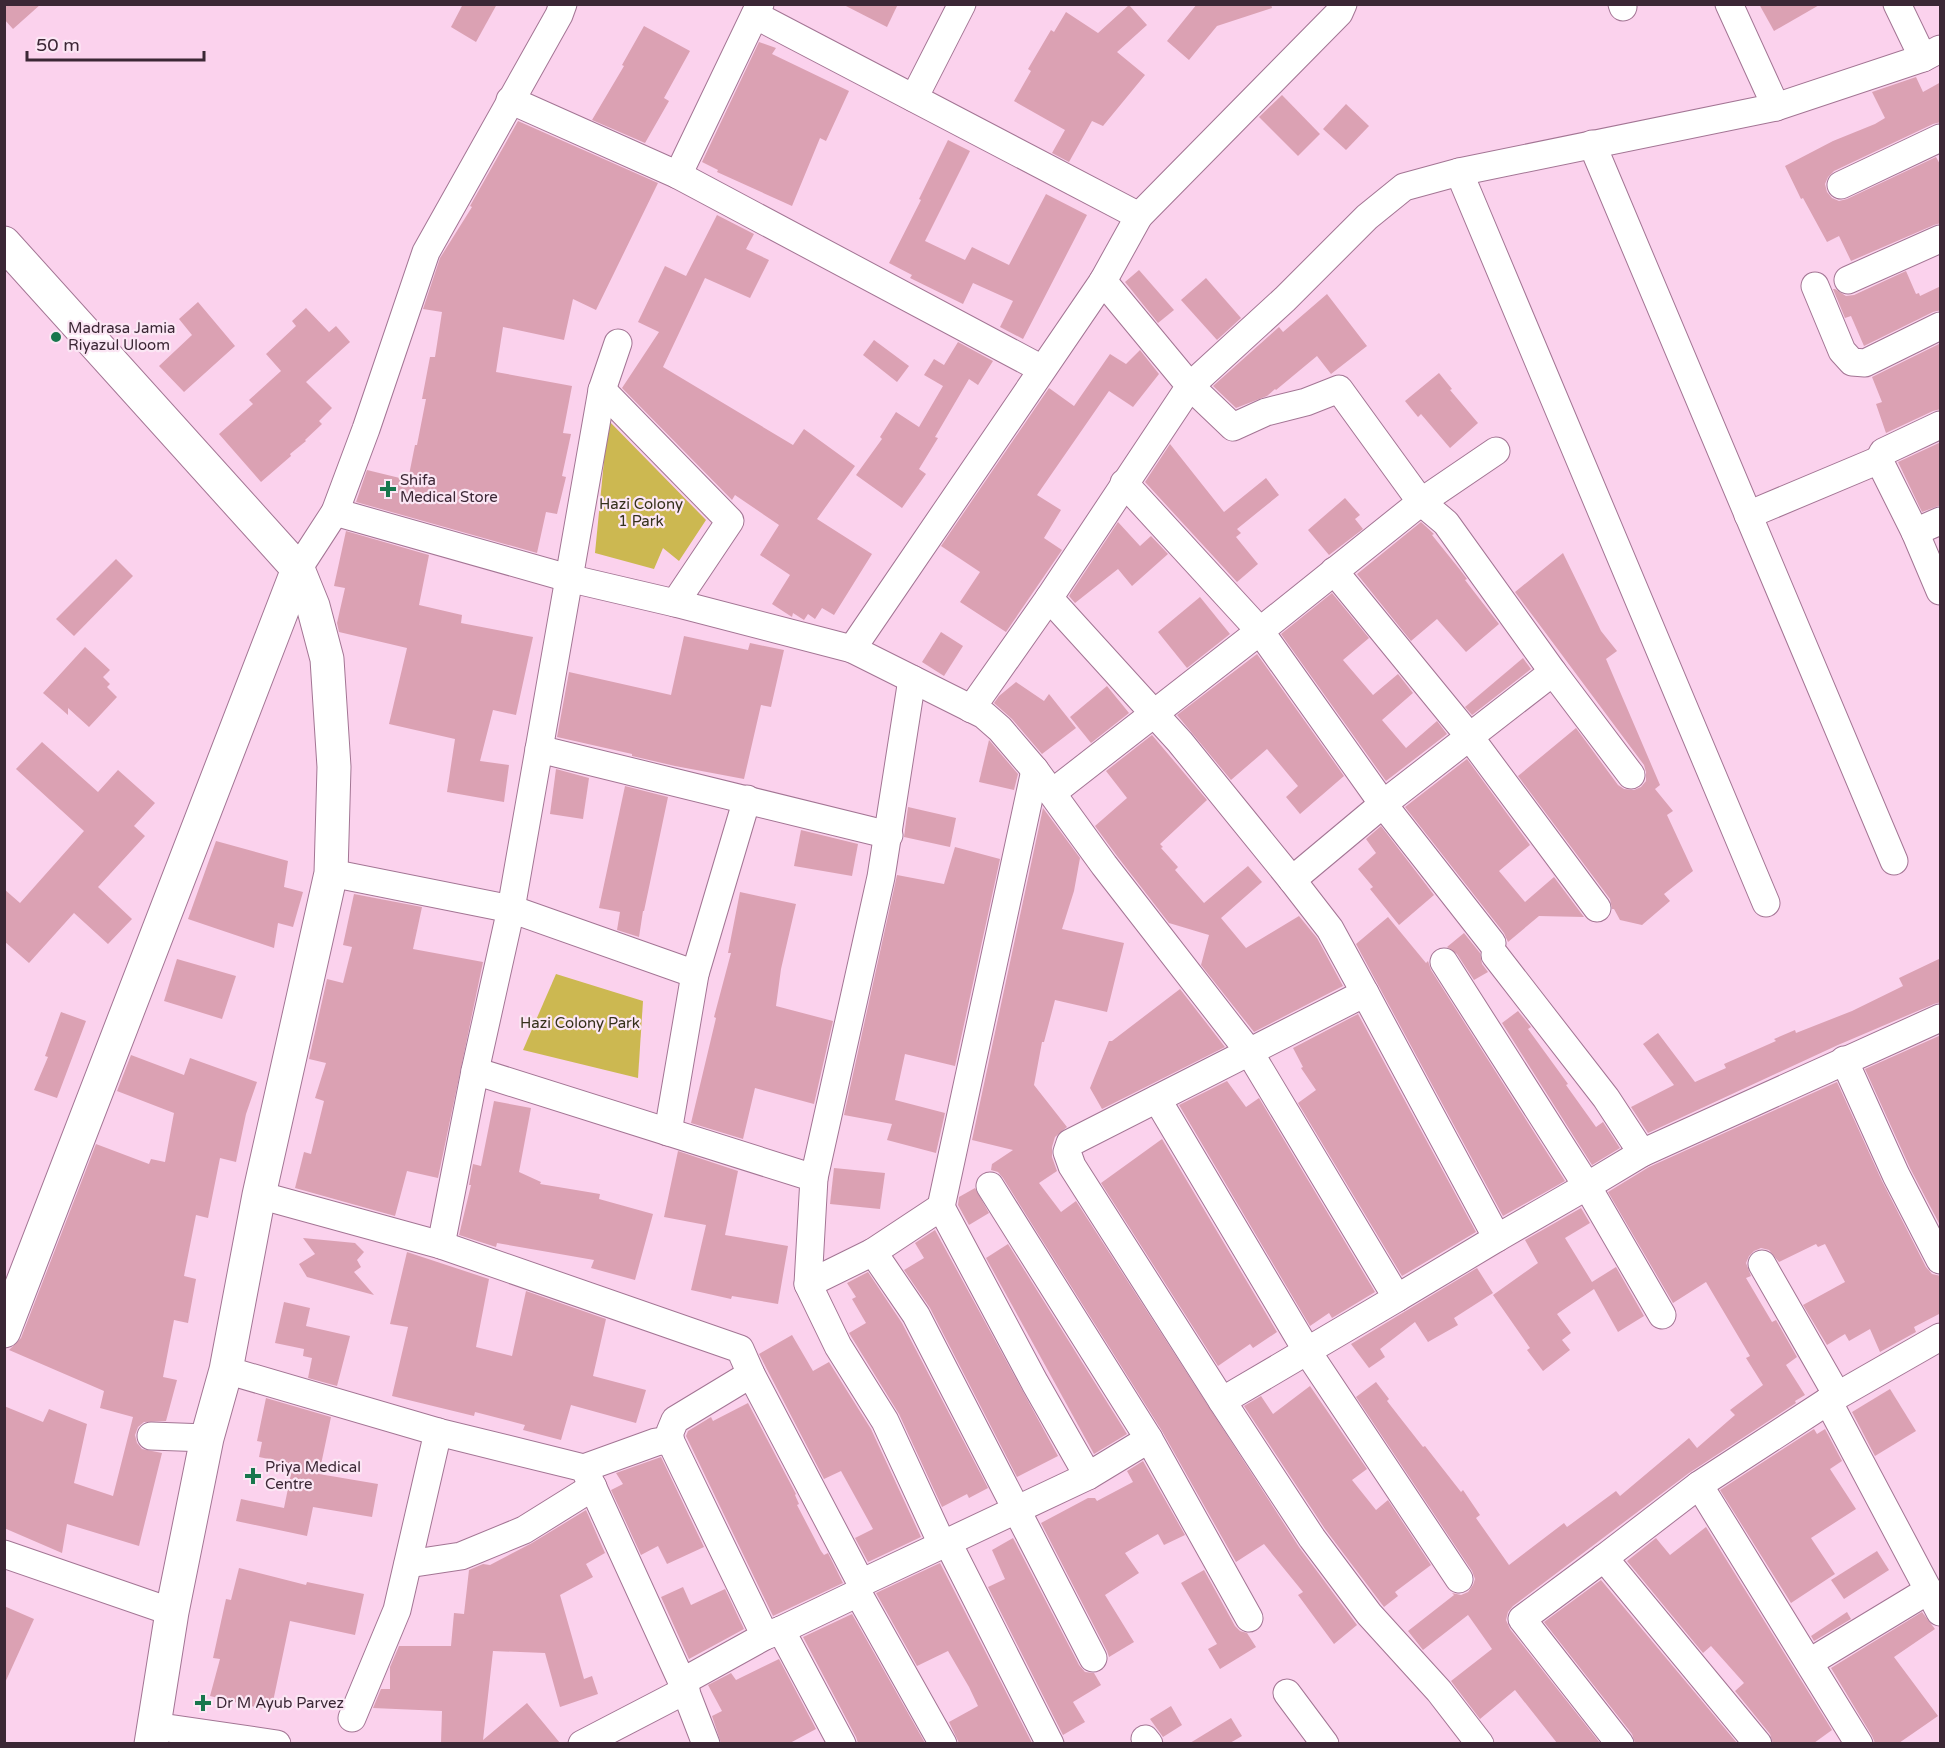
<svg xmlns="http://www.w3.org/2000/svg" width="1945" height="1748" font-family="'Varela Round',sans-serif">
<rect width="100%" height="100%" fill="#fbd2ed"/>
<g fill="#ccb851">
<polygon points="608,420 706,520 679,561 663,548 654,569 595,553"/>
<polygon points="556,974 643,1001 638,1078 523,1050"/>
</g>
<g fill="#dba1b3">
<polygon points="4,4 41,4 13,29 4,19"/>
<polygon points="463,4 497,4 476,42 451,27"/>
<polygon points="842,4 898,4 887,27"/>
<polygon points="1197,4 1271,4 1272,8 1217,26 1189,60 1167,41"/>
<polygon points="1759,4 1821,4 1774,31"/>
<polygon points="1129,5 1147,25 1117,52 1145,75 1103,126 1092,121 1069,162 1052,153 1065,130 1014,101 1031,71 1028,69 1051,30 1054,32 1066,12 1098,33"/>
<polygon points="644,26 690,51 664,98 669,101 645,143 592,120 624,66 622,65"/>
<polygon points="759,42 776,48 772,54 849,91 826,141 820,138 792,206 717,172 718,170 702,162"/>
<polygon points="1916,77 1923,92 1941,82 1941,122 1933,124 1834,171 1828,177 1825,184 1827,192 1832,198 1839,201 1847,199 1936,157 1941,166 1941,223 1934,225 1851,261 1839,236 1827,242 1803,198 1801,199 1785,166 1833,141 1875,124 1885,118 1872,92"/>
<polygon points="1282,95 1320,134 1298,156 1259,117"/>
<polygon points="1346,104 1369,126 1346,150 1323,129"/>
<polygon points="518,121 658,183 596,310 573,299 564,340 503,327 496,372 572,386 563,433 571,434 562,476 566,477 557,514 546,512 537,553 356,502 367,470 408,480 415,445 417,445 426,399 422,399 430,357 435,357 442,312 423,309 440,258 472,207 470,206"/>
<polygon points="948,140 970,151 925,241 965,260 972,247 1009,265 1046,194 1087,215 1023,339 1000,327 1013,301 973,283 963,304 910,278 912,275 889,263 921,200 919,199"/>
<polygon points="717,215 754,234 746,249 769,260 750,298 705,278 663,367 793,445 804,429 855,466 817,519 872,554 834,615 822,608 815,619 808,614 804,620 793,613 792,617 772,604 790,575 760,555 779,525 735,495 732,500 622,388 659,332 638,322 665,266 686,276"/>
<polygon points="1139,270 1174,310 1158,323 1125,282"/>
<polygon points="1906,271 1916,294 1919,293 1920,296 1941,286 1941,310 1933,312 1864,346 1851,316 1845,318 1833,289 1835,289 1846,296 1854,295"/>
<polygon points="1206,278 1241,318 1217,340 1181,300"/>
<polygon points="1327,294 1367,346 1331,374 1317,356 1276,390 1275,389 1267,396 1236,408 1213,386 1279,327 1283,332"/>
<polygon points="198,302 235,346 184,392 159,366 192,335 179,319"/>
<polygon points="306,308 329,332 336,326 350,342 306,382 332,408 319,421 322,424 305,440 306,441 290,454 291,456 261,482 219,434 253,404 249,400 281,371 266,354 296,326 292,321"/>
<polygon points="874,340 909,366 897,382 863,355"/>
<polygon points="958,342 993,361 978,385 969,379 935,437 938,438 919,469 926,474 902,508 856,475 882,439 880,437 896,412 919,427 943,386 924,375 934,359 944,365"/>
<polygon points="1941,343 1941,409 1933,411 1886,433 1876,404 1882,402 1872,377"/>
<polygon points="1140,350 1159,374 1133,407 1109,391 1037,495 1061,510 1044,538 1062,550 1006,632 960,602 980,572 941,546 1049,388 1074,406 1110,354 1126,364"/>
<polygon points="1439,373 1452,389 1450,390 1478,423 1450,448 1421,414 1418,417 1405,401"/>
<polygon points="1941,442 1941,505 1922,512 1898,462"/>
<polygon points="1170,444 1224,512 1266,478 1279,495 1237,529 1241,533 1236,537 1258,564 1237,582 1145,482"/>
<polygon points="1345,498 1360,515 1355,519 1363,529 1329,555 1308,530"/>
<polygon points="1118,522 1140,546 1151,536 1168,554 1132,586 1118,569 1075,603 1069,596"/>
<polygon points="1421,522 1434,534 1432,535 1461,571 1467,579 1465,580 1499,624 1466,652 1437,619 1411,641 1357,574"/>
<polygon points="346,531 429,555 419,605 462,615 461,623 533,637 516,715 493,710 480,761 509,765 504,802 447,792 455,739 389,724 407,648 339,632 337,623 345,588 334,586"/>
<polygon points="1563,553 1601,631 1617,651 1606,659 1660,785 1655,789 1673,811 1667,815 1693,871 1664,894 1670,901 1642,925 1620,920 1614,909 1612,909 1610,899 1518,776 1576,728 1618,785 1624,789 1634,790 1641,787 1646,781 1646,772 1644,765 1515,592"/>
<polygon points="116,559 133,576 74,636 56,619"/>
<polygon points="1332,593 1369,638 1343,660 1373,695 1398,674 1413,693 1382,720 1406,748 1437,721 1447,734 1386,781 1281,634"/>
<polygon points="1200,597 1230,634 1187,668 1158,632"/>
<polygon points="941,632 963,646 944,676 922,662"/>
<polygon points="684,636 748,650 750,643 784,650 771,707 761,705 744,779 675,766 632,756 632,754 557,737 569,672 671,695"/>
<polygon points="85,647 110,670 103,677 110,684 107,687 117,697 89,727 68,708 68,715 43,693"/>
<polygon points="1257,654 1344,776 1300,814 1286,797 1298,786 1267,749 1231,780 1177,715"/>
<polygon points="1523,658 1531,669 1472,715 1465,707"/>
<polygon points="1016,682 1044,701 1049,694 1076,728 1042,754 1012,719 994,703 999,696"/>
<polygon points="1107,686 1129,713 1091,743 1070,717"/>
<polygon points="1152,735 1207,800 1160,844 1163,847 1161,848 1178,867 1175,870 1204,903 1248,866 1262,882 1221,918 1246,948 1299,916 1317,938 1343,986 1254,1032 1201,965 1209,935 1169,923 1117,856 1095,826 1127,798 1106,771"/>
<polygon points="989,740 1018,774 1014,790 979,782"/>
<polygon points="42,742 98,792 118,770 155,803 134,826 145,836 98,887 132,919 108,944 74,913 29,963 4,941 4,889 20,903 84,831 16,769"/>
<polygon points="1467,759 1530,845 1499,871 1525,902 1554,877 1584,917 1539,916 1508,942 1504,933 1405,807"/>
<polygon points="556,769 589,778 583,819 550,814"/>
<polygon points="625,786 668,797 644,911 643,911 639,937 617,930 620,912 599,908"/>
<polygon points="908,807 956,818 950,847 904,837"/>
<polygon points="1043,808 1080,858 1074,891 1062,929 1124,943 1107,1012 1055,1000 1044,1042 1042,1042 1034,1085 1067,1127 1055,1137 1052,1147 1052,1157 1057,1171 1039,1183 1061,1212 1076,1201 1299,1547 1357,1625 1334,1644 1298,1595 1303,1592 1264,1544 1236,1562 1162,1431 1003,1178 998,1172 991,1170 992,1164 1013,1150 972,1140"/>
<polygon points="1381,826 1434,895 1399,925 1370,889 1373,887 1358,869 1376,853 1366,839"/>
<polygon points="801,830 858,844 852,876 794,866"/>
<polygon points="216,841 288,861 284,887 303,892 293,927 278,923 274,948 188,919"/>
<polygon points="955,847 1000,859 955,1066 905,1054 895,1100 945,1113 936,1153 887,1140 892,1124 844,1115 897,875 944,884"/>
<polygon points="740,892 796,904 781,969 776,1006 833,1021 814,1104 755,1088 743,1139 691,1123 716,1018 714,1017 731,953 728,953"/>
<polygon points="354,894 422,907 413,949 483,962 438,1178 407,1171 395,1216 295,1188 304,1152 311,1154 324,1101 315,1098 326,1063 309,1059 327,979 343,983 352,947 343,945"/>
<polygon points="1388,917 1426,963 1428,961 1431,970 1565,1181 1503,1216 1356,944"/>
<polygon points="1464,933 1480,953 1482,964 1488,972 1474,980 1457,954 1447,947"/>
<polygon points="1941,958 1941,1002 1934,1004 1838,1045 1648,1133 1631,1107 1674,1085 1643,1044 1658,1033 1695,1082 1726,1068 1724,1064 1776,1041 1774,1039 1795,1030 1796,1033 1852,1011 1903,986 1899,978"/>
<polygon points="177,959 236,976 222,1019 164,1001"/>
<polygon points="1180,989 1225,1047 1102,1109 1090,1088 1109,1041 1112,1041"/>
<polygon points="1518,1011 1531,1027 1528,1029 1568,1084 1566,1085 1596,1127 1603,1122 1620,1148 1592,1165 1502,1023"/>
<polygon points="61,1012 86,1021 57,1098 34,1090 48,1057 45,1056"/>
<polygon points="1358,1014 1476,1232 1402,1276 1298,1103 1316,1090 1301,1068 1303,1067 1293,1048"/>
<polygon points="1941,1035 1941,1227 1910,1168 1865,1069"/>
<polygon points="131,1055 184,1075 190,1058 257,1082 246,1114 236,1162 220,1158 208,1218 196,1215 184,1276 196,1279 188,1323 174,1320 163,1377 177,1380 166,1421 144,1422 138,1427 135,1435 137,1443 142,1449 162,1453 139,1546 67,1524 62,1553 4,1528 4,1406 43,1422 49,1409 87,1424 74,1483 113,1496 133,1417 100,1408 104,1391 9,1350 21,1338 96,1144 149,1164 151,1159 165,1162 174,1113 117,1091"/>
<polygon points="1227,1081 1246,1107 1259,1098 1375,1292 1332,1318 1329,1313 1310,1326 1179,1105"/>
<polygon points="1837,1082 1882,1181 1926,1267 1932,1274 1941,1276 1941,1313 1914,1327 1916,1332 1880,1352 1870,1329 1849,1341 1845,1334 1827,1345 1803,1305 1845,1282 1825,1244 1818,1247 1816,1244 1779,1262 1769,1250 1761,1248 1754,1251 1749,1256 1746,1263 1751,1276 1746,1278 1772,1322 1776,1320 1797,1357 1786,1365 1805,1395 1795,1401 1796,1403 1689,1473 1513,1606 1508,1612 1506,1620 1510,1629 1600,1743 1557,1743 1515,1690 1480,1719 1451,1681 1492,1649 1468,1615 1423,1650 1408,1631 1454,1595 1452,1593 1461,1595 1468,1592 1473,1585 1475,1579 1472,1571 1356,1397 1376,1382 1389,1399 1387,1401 1423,1447 1425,1446 1461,1492 1463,1490 1480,1515 1476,1518 1509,1565 1564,1523 1567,1527 1616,1491 1620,1496 1689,1438 1697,1448 1735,1415 1730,1410 1763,1385 1746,1358 1750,1356 1706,1282 1673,1303 1608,1192 1649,1167"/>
<polygon points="494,1101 531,1108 519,1172 541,1182 540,1184 600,1194 599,1199 653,1214 635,1280 591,1268 594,1260 497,1243 496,1247 459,1235 471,1185 469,1185 473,1164 481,1166"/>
<polygon points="1162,1139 1277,1332 1253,1348 1250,1344 1218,1366 1101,1183"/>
<polygon points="678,1151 738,1171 725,1235 788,1246 778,1304 732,1296 731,1299 691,1290 706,1225 664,1217"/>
<polygon points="834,1168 885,1173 880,1209 830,1204"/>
<polygon points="975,1188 989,1213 969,1225 958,1205 959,1197"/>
<polygon points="1581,1208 1590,1223 1565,1238 1592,1282 1616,1267 1644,1316 1618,1332 1594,1289 1557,1314 1571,1333 1562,1340 1570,1350 1543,1371 1527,1350 1530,1348 1493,1295 1538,1263 1525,1240"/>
<polygon points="935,1230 1058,1456 1017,1477 930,1308 904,1270 924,1258 915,1243"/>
<polygon points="303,1238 355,1243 364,1252 357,1260 361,1267 354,1272 374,1295 307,1277 299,1264 315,1254"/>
<polygon points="1008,1244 1127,1434 1094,1454 986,1258"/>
<polygon points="407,1252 489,1279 476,1347 512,1356 526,1291 606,1319 593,1376 646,1390 636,1423 571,1405 561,1440 523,1430 525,1425 475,1412 474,1416 392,1396 408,1327 390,1324"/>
<polygon points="1477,1268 1493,1293 1454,1318 1458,1325 1428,1342 1415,1322 1380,1349 1385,1357 1369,1368 1351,1344"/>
<polygon points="868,1272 902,1323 988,1488 969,1498 967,1494 942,1507 899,1414 849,1333 866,1323 852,1299 856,1297 847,1283"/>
<polygon points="284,1302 310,1308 306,1326 350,1336 337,1386 308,1378 312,1358 303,1356 304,1349 275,1343"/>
<polygon points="792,1335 813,1371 829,1362 871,1429 921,1537 868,1562 855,1538 873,1529 841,1471 824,1479 759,1354"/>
<polygon points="1310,1386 1367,1469 1352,1480 1376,1510 1388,1500 1431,1565 1395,1592 1398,1596 1384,1607 1325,1529 1244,1406 1261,1396 1273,1414"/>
<polygon points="1890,1389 1916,1431 1875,1456 1852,1412"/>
<polygon points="266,1398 331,1417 319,1474 378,1484 372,1517 313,1507 307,1536 236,1521 241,1499 284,1508 293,1464 259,1457 262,1442 257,1441"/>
<polygon points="748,1403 796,1494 795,1495 799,1504 797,1505 821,1551 824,1555 828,1553 843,1583 773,1616 686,1436 688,1431 711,1417 713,1421"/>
<polygon points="1814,1429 1817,1434 1825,1429 1842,1461 1830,1469 1856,1509 1811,1538 1835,1574 1791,1603 1720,1490"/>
<polygon points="661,1457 704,1547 667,1564 658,1546 641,1555 611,1490 623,1484 616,1473"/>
<polygon points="1143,1461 1185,1535 1164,1545 1158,1534 1125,1553 1139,1573 1105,1595 1134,1642 1109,1657 1107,1651 1041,1523 1088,1498 1095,1498 1097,1501 1133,1482 1127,1471"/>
<polygon points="586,1510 605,1553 586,1564 593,1577 560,1595 584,1679 592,1676 598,1694 560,1707 545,1653 493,1651 483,1740 527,1703 560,1743 441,1743 442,1711 373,1708 381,1689 390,1689 390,1667 399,1646 451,1646 454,1613 464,1614 469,1570 483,1564 490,1565 532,1543"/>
<polygon points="1706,1527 1832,1730 1814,1743 1773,1743 1770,1734 1735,1691 1744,1683 1711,1646 1703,1653 1627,1561 1656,1538 1670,1555"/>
<polygon points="1013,1538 1079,1665 1085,1672 1094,1673 1101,1685 1073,1702 1085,1722 1063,1735 988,1587 1005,1579 992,1550"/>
<polygon points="1877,1551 1889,1570 1844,1599 1831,1580"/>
<polygon points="940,1563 1032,1743 959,1743 949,1722 978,1706 969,1687 948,1651 917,1666 876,1593"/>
<polygon points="239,1568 306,1585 307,1582 364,1594 355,1635 290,1621 271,1711 210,1696 220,1659 213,1658 226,1599 231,1600"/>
<polygon points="1204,1570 1235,1626 1240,1631 1247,1633 1256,1647 1220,1669 1208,1649 1217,1644 1181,1583"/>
<polygon points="1601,1580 1737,1743 1635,1743 1632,1734 1544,1622"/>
<polygon points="683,1587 691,1605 725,1589 744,1629 689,1659 661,1597"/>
<polygon points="4,1606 34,1619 4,1685"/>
<polygon points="1847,1612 1851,1619 1814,1641 1811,1636"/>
<polygon points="1922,1612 1935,1629 1894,1657 1938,1716 1899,1743 1875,1743 1872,1736 1831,1668"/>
<polygon points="852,1614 925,1743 858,1743 856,1737 803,1637"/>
<polygon points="779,1659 816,1729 790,1743 721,1743 712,1716 722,1711 708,1685 731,1673 736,1680"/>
<polygon points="1171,1706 1182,1725 1163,1737 1150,1719"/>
<polygon points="1231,1718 1242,1736 1230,1743 1190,1743"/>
</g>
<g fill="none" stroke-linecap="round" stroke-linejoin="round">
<defs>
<g id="street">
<polyline points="1622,4 1623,7"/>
<polyline points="1729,4 1776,107"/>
<polyline points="1897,4 1923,58"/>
<polyline points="755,15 1139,216"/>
<polyline points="914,98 962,4"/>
<polyline points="510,100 678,175 760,4"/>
<polyline points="1592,144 1894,861"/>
<polyline points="1459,172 1766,903"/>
<polyline points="678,175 1042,369"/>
<polyline points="1841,185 1940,138"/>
<polyline points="1848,280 1940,239"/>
<polyline points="1815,286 1842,351 1852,362 1865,363 1940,326"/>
<polyline points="602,390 730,521 675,603"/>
<polyline points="1940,425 1883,452 1879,460 1915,532 1940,591"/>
<polyline points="1124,483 1260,631 1383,804 1492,943"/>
<polyline points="335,512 568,578 675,603 852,649 984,715 1000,729 1035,770 1104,865 1250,1053 1397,1298 1222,1401 1312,1538 1369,1614 1439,1691 1480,1744"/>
<polyline points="1748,515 1879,460"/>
<polyline points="1915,532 1940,521"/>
<polyline points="298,569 335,512 366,429 426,252 559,15 563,4"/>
<polyline points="1334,571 1469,736 1597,908"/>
<polyline points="1049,598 1180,742 1292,880 1330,929 1365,993"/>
<polyline points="852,649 1103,281 1139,216 1339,13 1343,4"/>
<polyline points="1553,672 1446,523 1421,502 1339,389 1306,402 1266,412 1233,427 1190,386 1285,299 1367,217 1404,187 1459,172 1776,107 1923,58 1940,49"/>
<polyline points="971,709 1049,598 1190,386 1103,281"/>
<polyline points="539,749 889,835"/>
<polyline points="1052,793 1260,631 1421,502 1496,451"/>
<polyline points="331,873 511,909 695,974"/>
<polyline points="1292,880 1383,804 1553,672 1631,775"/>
<polyline points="1495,955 1606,1098 1642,1153"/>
<polyline points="1444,962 1587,1186 1662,1315"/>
<polyline points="1844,1060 1896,1175 1940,1260"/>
<polyline points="475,1071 814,1178 808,1284 838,1346 885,1421 942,1544"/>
<polyline points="1157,1099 1307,1351 1459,1579"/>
<polyline points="668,1132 695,974 747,799"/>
<polyline points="814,1178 881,877 912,679"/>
<polyline points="259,1195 441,1245 740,1349 751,1374 861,1583"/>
<polyline points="941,1207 1035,1383 1088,1476"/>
<polyline points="1497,1238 1587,1186 1642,1153 1940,1018"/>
<polyline points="441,1245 475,1071 511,909 602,390 618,343"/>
<polyline points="873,1252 916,1315 1093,1658"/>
<polyline points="1762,1264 1837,1395"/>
<polyline points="808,1284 873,1252 941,1207 1035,770"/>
<polyline points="226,1370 438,1432 584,1468 682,1682 765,1636 781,1630 842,1744"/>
<polyline points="1222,1401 1072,1166 1067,1152 1070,1143 1365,993 1497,1238 1397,1298"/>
<polyline points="1828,1401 1940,1612"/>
<polyline points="151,1436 207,1438"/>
<polyline points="1149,1439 1249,1618"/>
<polyline points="670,1440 670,1432 675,1420 751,1374"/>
<polyline points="584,1468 656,1442 670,1440 765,1636"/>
<polyline points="1699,1485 1859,1744"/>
<polyline points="947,1541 1050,1744"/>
<polyline points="4,1554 172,1612"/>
<polyline points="1604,1558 1522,1619 1620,1744"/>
<polyline points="408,1564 461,1556 524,1530 593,1487"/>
<polyline points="858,1593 943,1744"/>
<polyline points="781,1630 858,1593 861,1583 1088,1476 1149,1439 990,1186"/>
<polyline points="1810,1662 1929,1590"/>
<polyline points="682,1682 706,1744"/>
<polyline points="1287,1693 1325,1744"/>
<polyline points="352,1718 397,1610 438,1432"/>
<polyline points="154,1726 277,1744"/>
<polyline points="1145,1739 1149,1744"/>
<polyline points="582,1744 686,1690"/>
<polyline points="1758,1744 1604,1558 1699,1485 1828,1401 1940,1337"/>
</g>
<g id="secondary">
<polyline points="4,243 298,569 313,606 327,659 334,767 331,873 259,1195 226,1370 207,1438 172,1612 151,1744"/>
<polyline points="4,1331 298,569"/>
</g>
</defs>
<use href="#street" stroke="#a37594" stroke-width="29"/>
<use href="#secondary" stroke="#a37594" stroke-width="35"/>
<use href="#street" stroke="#fff" stroke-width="27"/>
<use href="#secondary" stroke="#fff" stroke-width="33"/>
</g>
<g fill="#18774d" stroke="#fbe6f4" stroke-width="2">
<circle cx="56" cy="337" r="6"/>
<path d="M385 480h6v6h6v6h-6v6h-6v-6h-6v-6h6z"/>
<path d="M250 1467h6v6h6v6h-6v6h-6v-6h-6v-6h6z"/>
<path d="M200 1694h6v6h6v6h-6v6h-6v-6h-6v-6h6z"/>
</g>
<g text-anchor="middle" stroke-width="4.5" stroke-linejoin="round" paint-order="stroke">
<g font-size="15" fill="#3b2735" stroke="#fbe6f4" text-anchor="start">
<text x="68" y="333">Madrasa Jamia<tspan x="68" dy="17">Riyazul Uloom</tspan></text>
<text x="400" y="485">Shifa<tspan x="400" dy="17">Medical Store</tspan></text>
<text x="265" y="1472">Priya Medical<tspan x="265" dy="17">Centre</tspan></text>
<text x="216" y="1708">Dr M Ayub Parvez</text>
</g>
<g font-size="15" fill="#35311b" stroke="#fbe6f4">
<text x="641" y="509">Hazi Colony<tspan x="641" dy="17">1 Park</tspan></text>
<text x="580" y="1028">Hazi Colony Park</text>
</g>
</g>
<rect width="1945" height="1748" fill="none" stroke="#3b2735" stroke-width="12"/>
<path d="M27 51v9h177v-9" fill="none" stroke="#3b2735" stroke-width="3"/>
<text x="36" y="51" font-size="18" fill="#3b2735" stroke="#fbe6f4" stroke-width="4.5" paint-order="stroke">50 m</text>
</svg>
